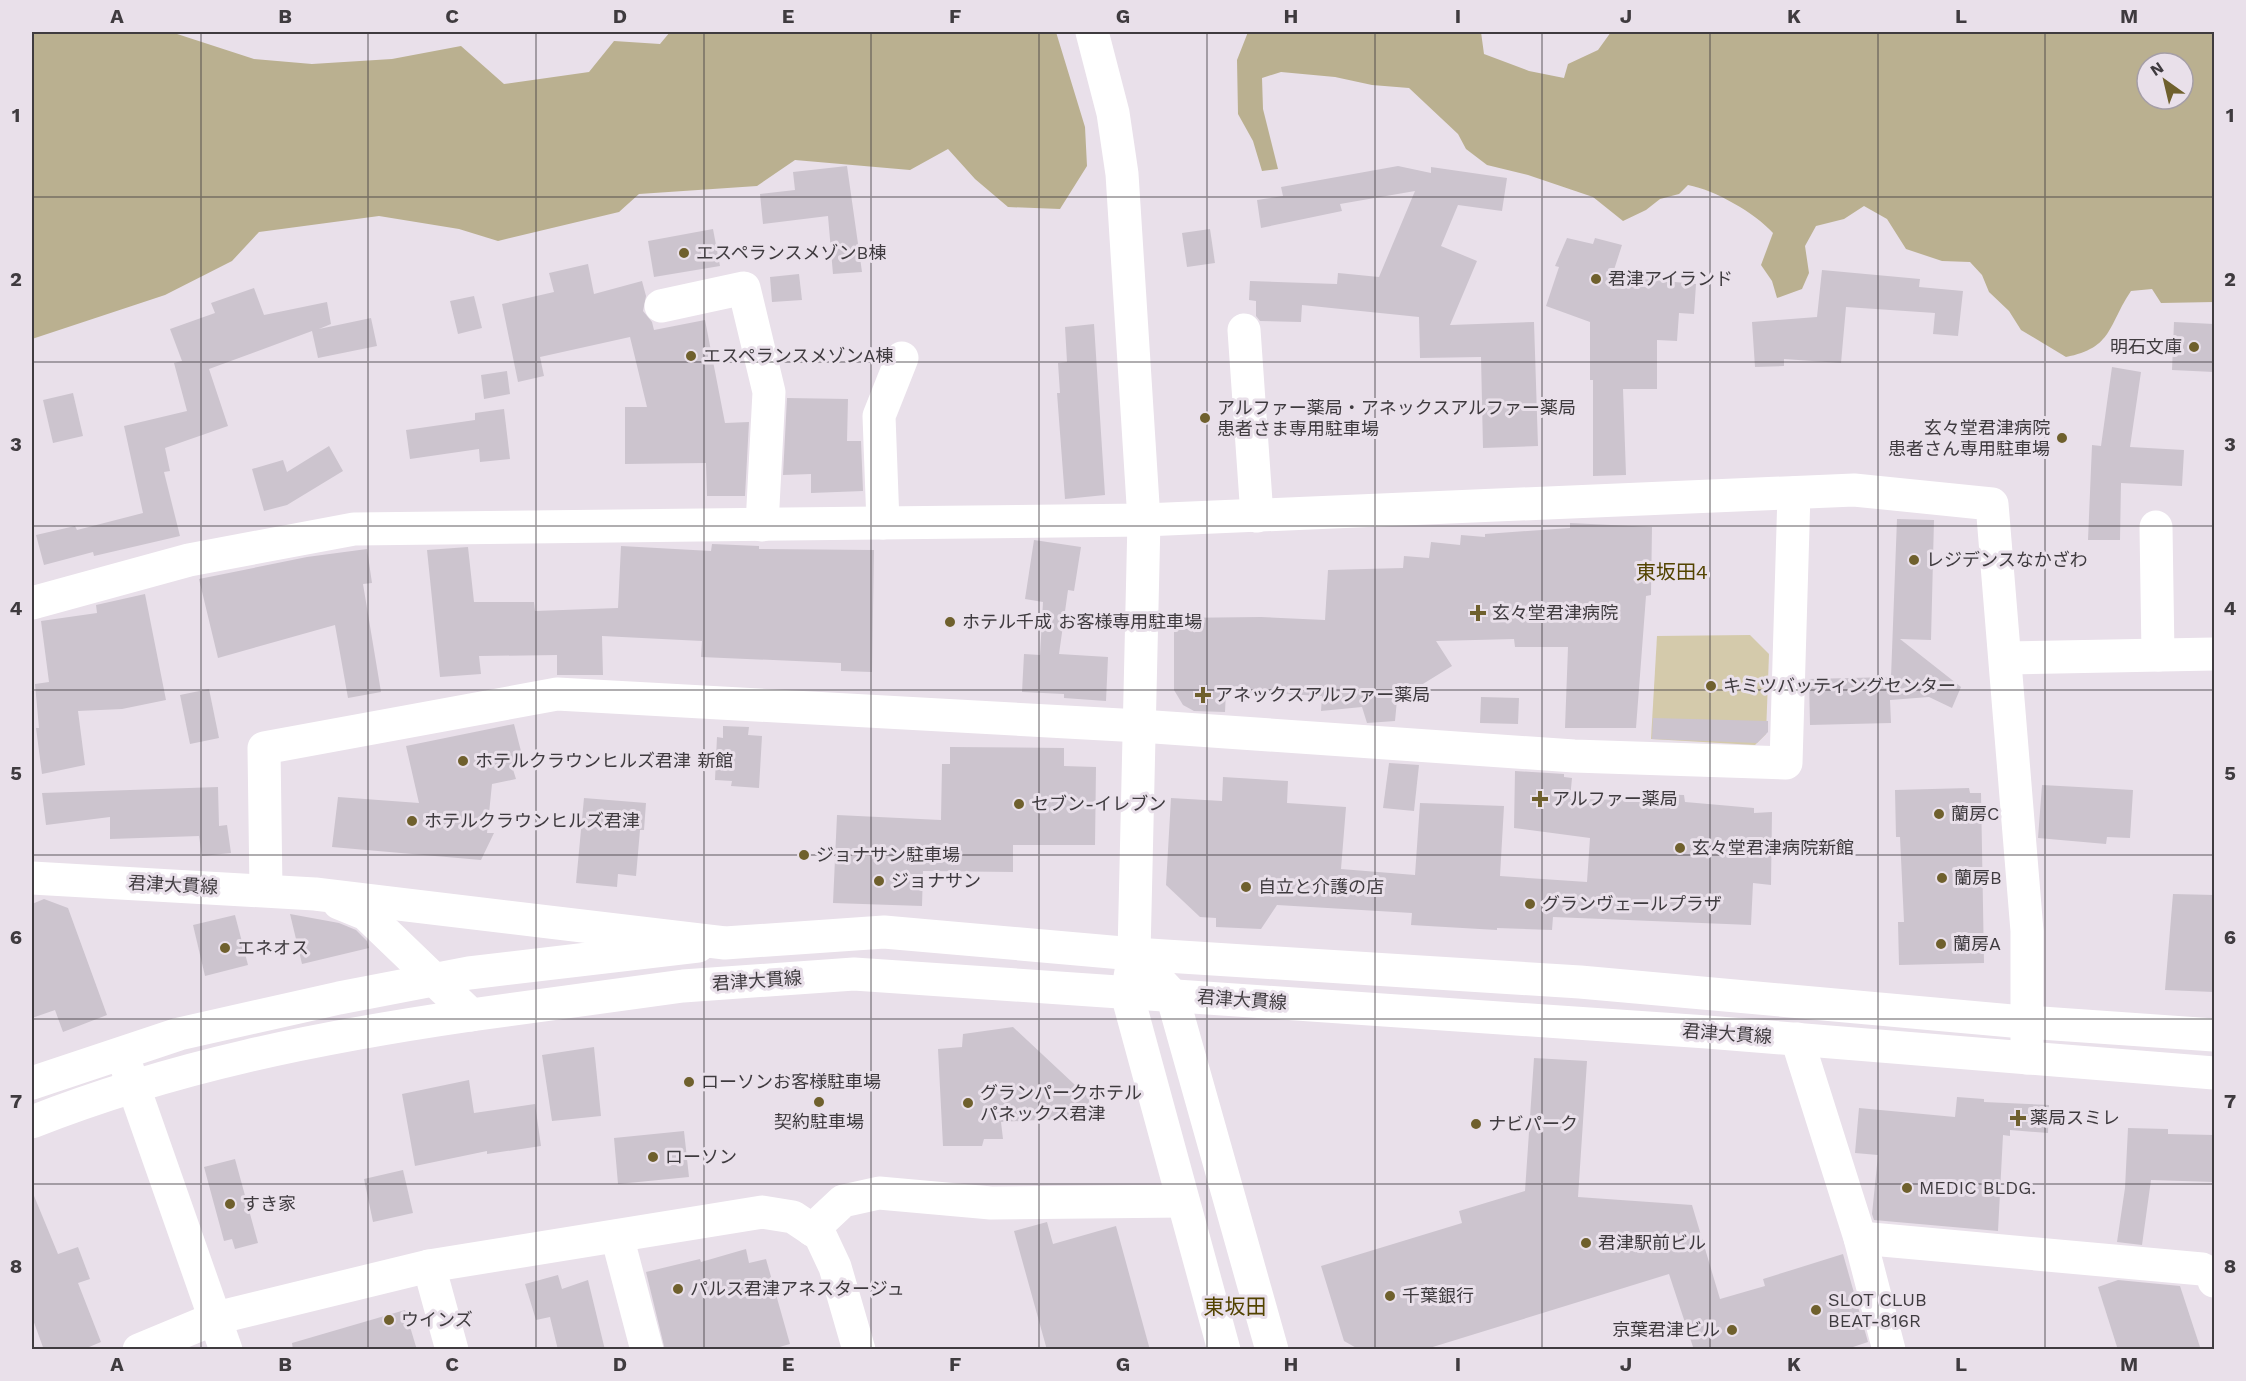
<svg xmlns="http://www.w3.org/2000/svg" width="2246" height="1381" font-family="'Work Sans','Noto Sans JP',sans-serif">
<rect width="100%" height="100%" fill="#e9e0ea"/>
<polygon fill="#d4caab" points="1750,635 1769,654 1766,734 1755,745 1651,739 1657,636"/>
<g fill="#bab090" fill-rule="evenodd">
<polygon points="32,32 171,32 254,59 312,64 392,59 461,46 504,84 589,72 614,41 660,44 670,32 1056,32 1085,127 1087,166 1060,209 1008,207 975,179 948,149 910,170 795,160 757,186 639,194 619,212 498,241 459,229 379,216 259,232 232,261 165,295 32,339"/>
<path d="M 1248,32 L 1481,32 L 1484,54 L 1529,71 L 1564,78 L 1568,64 L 1598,50 L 1611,32 L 2214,32 L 2214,302 L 2161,303 L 2152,289 L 2131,291 C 2108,325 2113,348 2066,357 L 2021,330 L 2009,311 L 1989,292 L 1982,275 L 1970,262 L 1942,261 L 1906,249 L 1887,219 L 1864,206 L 1844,219 L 1816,226 L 1805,246 L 1809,273 L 1802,289 L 1777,298 L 1772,281 L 1761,265 L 1773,233 C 1755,213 1715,190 1688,185 L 1679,194 L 1660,199 L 1646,210 L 1623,221 L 1593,197 L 1528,175 L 1487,165 L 1466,149 L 1458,134 L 1409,88 L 1372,85 L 1335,77 L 1281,72 L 1262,78 L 1263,109 L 1278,169 L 1262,171 L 1253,141 L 1238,114 L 1237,60 ZM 2147,63 L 2183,63 L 2183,99 L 2147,99 Z"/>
</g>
<g fill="#ccc4ce">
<polygon points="847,166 862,272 833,274 828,216 763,224 760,194 795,190 793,172"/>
<polygon points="1398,166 1431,173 1431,167 1507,178 1502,211 1458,205 1441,246 1477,261 1450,325 1534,322 1538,446 1483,448 1481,357 1420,358 1419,317 1302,305 1301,322 1260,321 1256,316 1256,301 1249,300 1250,281 1337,284 1338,273 1379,277 1415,191 1340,204 1342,211 1261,228 1257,200 1283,196 1281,187"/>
<polygon points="713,229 720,266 654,277 648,241"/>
<polygon points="1210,229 1215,263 1187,267 1182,233"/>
<polygon points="1567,238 1593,244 1595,238 1622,245 1612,276 1696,284 1694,314 1679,313 1677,341 1657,340 1657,389 1623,389 1626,475 1593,476 1593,380 1590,380 1590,322 1546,306 1559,267 1555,266"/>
<polygon points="588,264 594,294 642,281 646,296 643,311 652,322 654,330 705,320 725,423 749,422 745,496 707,496 706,463 625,464 625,407 647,407 630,337 540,357 544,376 518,382 502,304 554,292 549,273"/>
<polygon points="1822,270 1920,279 1919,287 1963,291 1958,336 1933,334 1935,313 1846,307 1841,363 1784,359 1784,366 1755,367 1752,322 1817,317"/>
<polygon points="799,274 802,300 772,302 770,277"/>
<polygon points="254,288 264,315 327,302 331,324 319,329 371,318 377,346 318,358 312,331 209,369 228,426 165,448 170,471 164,472 180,536 94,556 93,552 44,565 36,535 75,526 77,530 143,513 124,426 187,411 174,363 182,361 170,329 215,313 211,303"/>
<polygon points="474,296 482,328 458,334 450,301"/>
<polygon points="2174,322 2214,324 2214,372 2172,370"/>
<polygon points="1094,324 1105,495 1065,499 1057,393 1060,393 1058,363 1067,362 1065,327"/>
<polygon points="2112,367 2141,372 2130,447 2184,450 2182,486 2121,483 2120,540 2088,540 2092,445 2101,446"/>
<polygon points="507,371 510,394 484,399 481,375"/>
<polygon points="73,393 83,436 53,443 43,400"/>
<polygon points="787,398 848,399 847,441 861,441 863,491 811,493 811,474 783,475"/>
<polygon points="504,409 510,459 480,462 479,449 410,459 406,430 475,420 475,413"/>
<polygon points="329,446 343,471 287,505 264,511 252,469 283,460 287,472"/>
<polygon points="1897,519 1934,520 1931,640 1900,639 1961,687 1952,708 1929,697 1890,700 1891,723 1810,725 1809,679 1891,677"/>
<polygon points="1570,523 1652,527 1651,595 1646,596 1636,728 1565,728 1568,647 1515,647 1514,639 1436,641 1452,666 1397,700 1395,721 1367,723 1362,707 1321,711 1322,696 1226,691 1225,712 1194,711 1183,705 1174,690 1174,618 1261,617 1325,620 1328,570 1403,568 1404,556 1429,558 1431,542 1460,545 1461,535 1485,537 1485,534 1570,528"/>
<polygon points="1034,540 1081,547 1074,591 1068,590 1059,654 1108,657 1106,701 1064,698 1064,694 1022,692 1024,654 1040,655 1043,602 1025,599"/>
<polygon points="712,544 759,546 759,549 874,550 872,672 841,671 841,663 701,657 702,641 602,636 603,675 557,675 557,655 479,656 481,674 440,677 427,550 468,547 474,602 534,602 535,611 618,608 621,546 711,551"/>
<polygon points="367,549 372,583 363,584 381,692 348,698 335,625 218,658 199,579 307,557"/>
<polygon points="145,594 166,700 122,709 78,711 85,765 42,774 36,728 39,728 35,684 49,682 41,621 97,613 96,605"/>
<polygon points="209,689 219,738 190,744 180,695"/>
<polygon points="1481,697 1519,698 1518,724 1480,723"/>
<polygon points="1653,718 1768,721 1768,732 1757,743 1652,739"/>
<polygon points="514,724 523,759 511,763 516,779 492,784 487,833 494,833 481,860 332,847 338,797 419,803 406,746"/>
<polygon points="723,726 749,727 748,735 762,736 759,788 731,786 732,781 715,780 717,737 723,738"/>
<polygon points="950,747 1064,748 1064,766 1096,767 1095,845 1013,845 1013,872 923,871 922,906 833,903 837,815 941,820 942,764 950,764"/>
<polygon points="1389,763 1419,765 1414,811 1383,808"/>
<polygon points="1515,771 1564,774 1564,777 1572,778 1570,799 1647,800 1648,794 1684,795 1685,802 1754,808 1754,813 1772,812 1771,885 1753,883 1751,925 1553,917 1552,930 1497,928 1497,930 1411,925 1412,913 1277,905 1261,929 1216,927 1216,918 1200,917 1166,885 1171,798 1222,801 1223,777 1288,781 1287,803 1346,807 1341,869 1415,875 1420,803 1504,806 1500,876 1587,882 1590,838 1514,828"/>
<polygon points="2042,785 2133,790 2130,838 2107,837 2106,844 2038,838"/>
<polygon points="218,787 219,826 227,825 231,853 202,856 199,836 110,839 110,817 46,825 42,793"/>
<polygon points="1969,788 1970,793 1981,793 1984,963 1899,965 1898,922 1904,922 1900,837 1896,837 1895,790"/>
<polygon points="584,798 646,803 644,830 640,830 636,876 618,874 617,887 576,883"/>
<polygon points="2173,894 2214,895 2214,992 2165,990"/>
<polygon points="44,899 68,908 107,1015 63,1032 55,1010 32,1018 32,904"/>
<polygon points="290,914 339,923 356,930 367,941 369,948 302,964"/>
<polygon points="235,915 248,965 205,976 193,925"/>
<polygon points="1013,1027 1089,1098 1090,1117 1001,1122 1003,1139 984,1139 982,1146 943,1146 938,1049 962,1047 963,1034"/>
<polygon points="594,1047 601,1116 552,1121 542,1055"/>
<polygon points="1534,1058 1587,1061 1578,1197 1692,1205 1720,1299 1765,1286 1763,1279 1843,1254 1868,1342 1844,1350 1694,1350 1669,1274 1423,1350 1360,1350 1344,1341 1321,1266 1462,1223 1459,1211 1525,1191"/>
<polygon points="469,1080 474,1113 535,1104 541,1146 487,1154 487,1151 415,1166 402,1094"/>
<polygon points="1957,1097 1984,1099 1984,1102 2049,1105 2048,1133 2010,1130 2010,1136 2003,1135 1998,1231 1874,1220 1872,1214 1878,1155 1855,1153 1859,1108 1955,1117"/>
<polygon points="2128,1128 2168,1129 2168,1134 2214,1135 2214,1182 2151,1180 2142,1245 2117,1242 2125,1188"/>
<polygon points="684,1131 689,1177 618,1184 614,1138"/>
<polygon points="235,1159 258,1243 235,1249 232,1239 224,1241 204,1167"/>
<polygon points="403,1170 413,1213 373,1222 364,1179"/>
<polygon points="32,1191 58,1254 78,1247 90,1279 78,1283 101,1342 82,1350 44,1350 32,1317"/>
<polygon points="1047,1222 1053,1244 1116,1226 1150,1350 1047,1350 1014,1231"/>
<polygon points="746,1249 749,1263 766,1259 790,1344 769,1350 665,1350 646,1272 700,1259 701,1262"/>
<polygon points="558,1275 562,1289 588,1280 605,1350 558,1350 550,1317 536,1320 525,1284"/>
<polygon points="2118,1280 2180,1286 2201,1350 2118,1350 2098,1287"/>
<polygon points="405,1310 417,1350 293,1350 292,1343"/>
</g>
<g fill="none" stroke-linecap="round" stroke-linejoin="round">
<g stroke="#fff" stroke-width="33">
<polyline points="1092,32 1113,113 1122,174 1144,520 1134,954 1127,994 1224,1350"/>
<polyline points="661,306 744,288 769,392 762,525"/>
<polyline points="1244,330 1257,516"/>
<polyline points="883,523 879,416 902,358"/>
<polyline points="2156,527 2158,655"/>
<polyline points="32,603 189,560 354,529 1144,520 1854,490 1992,504 2027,931 2027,1058"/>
<polyline points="2006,658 2214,654"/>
<polyline points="266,890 264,748 557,694 1140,726 1574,756 1786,763 1794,493"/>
<polyline points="1134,954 1172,995 1272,1350"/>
<polyline points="1797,1039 1860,1238 1889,1350"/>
<polyline points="126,1065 226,1350"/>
<polyline points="32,1083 179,1034 339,998 469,973 698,946"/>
<path d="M 32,1122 C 174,1066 320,1037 471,1015"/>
<polyline points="812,1230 843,1201 879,1193 991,1203 1183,1201"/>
<polyline points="617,1236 647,1350"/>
<polyline points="1860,1238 2202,1269 2212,1274 2214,1281"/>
<polyline points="429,1266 452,1350"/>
<polyline points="139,1350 216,1318 429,1266 762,1212 793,1217 820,1235 835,1267 859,1350"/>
</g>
<g stroke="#fff" stroke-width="33">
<polyline points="32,878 315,894 725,943 884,932 1134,954 1580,982 2012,1021 2214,1035"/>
<polyline points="339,903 366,914 471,1015 683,986 854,974 1707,1032 2214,1073"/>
</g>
</g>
<path fill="none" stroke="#3f3b3f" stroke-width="1.5" stroke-opacity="0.55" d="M 201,32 L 201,1350M 368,32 L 368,1350M 536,32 L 536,1350M 704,32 L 704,1350M 871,32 L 871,1350M 1039,32 L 1039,1350M 1207,32 L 1207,1350M 1375,32 L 1375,1350M 1542,32 L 1542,1350M 1710,32 L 1710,1350M 1878,32 L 1878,1350M 2045,32 L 2045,1350M 32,197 L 2214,197M 32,362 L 2214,362M 32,526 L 2214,526M 32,690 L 2214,690M 32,855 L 2214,855M 32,1019 L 2214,1019M 32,1184 L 2214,1184"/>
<g fill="#6f602d" stroke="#e9e0ea" stroke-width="2">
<circle cx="684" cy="253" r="6"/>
<circle cx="1596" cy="279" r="6"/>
<circle cx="2194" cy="347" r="6"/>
<circle cx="691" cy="356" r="6"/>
<circle cx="1205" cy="418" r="6"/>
<circle cx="2062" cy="438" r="6"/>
<circle cx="1914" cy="560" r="6"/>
<path d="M1475 604h6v6h6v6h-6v6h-6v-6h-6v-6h6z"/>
<circle cx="950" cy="622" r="6"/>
<circle cx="1711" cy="686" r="6"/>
<path d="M1200 686h6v6h6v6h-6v6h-6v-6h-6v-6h6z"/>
<circle cx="463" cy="761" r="6"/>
<path d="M1537 790h6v6h6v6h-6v6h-6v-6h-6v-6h6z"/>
<circle cx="1019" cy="804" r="6"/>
<circle cx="1939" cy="814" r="6"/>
<circle cx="412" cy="821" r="6"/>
<circle cx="1680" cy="848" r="6"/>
<circle cx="804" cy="855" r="6"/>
<circle cx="1942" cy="878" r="6"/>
<circle cx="879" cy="881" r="6"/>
<circle cx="1246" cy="887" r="6"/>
<circle cx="1530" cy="904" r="6"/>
<circle cx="1941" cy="944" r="6"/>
<circle cx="225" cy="948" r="6"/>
<circle cx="689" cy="1082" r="6"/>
<circle cx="819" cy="1102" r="6"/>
<circle cx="968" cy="1103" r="6"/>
<path d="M2015 1109h6v6h6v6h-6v6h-6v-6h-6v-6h6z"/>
<circle cx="1476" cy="1124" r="6"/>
<circle cx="653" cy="1157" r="6"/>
<circle cx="1907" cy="1188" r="6"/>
<circle cx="230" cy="1204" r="6"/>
<circle cx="1586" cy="1243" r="6"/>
<circle cx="678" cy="1289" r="6"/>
<circle cx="1390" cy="1296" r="6"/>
<circle cx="1816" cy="1310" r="6"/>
<circle cx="389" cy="1320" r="6"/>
<circle cx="1732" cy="1330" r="6"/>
</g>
<g text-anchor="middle" stroke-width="6" stroke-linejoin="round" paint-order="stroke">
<g font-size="18" fill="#3f3b3f" stroke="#e9e0ea" text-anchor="start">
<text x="696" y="259">エスペランスメゾンB棟</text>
<text x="1608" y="285">君津アイランド</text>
<text x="2182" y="353" text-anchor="end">明石文庫</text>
<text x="703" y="362">エスペランスメゾンA棟</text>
<text x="1217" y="414">アルファー薬局・アネックスアルファー薬局<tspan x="1217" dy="21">患者さま専用駐車場</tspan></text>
<text x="2050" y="434" text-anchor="end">玄々堂君津病院<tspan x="2050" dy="21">患者さん専用駐車場</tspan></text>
<text x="1926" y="566">レジデンスなかざわ</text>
<text x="1492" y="619">玄々堂君津病院</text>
<text x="962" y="628">ホテル千成 お客様専用駐車場</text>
<text x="1723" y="692">キミツバッティングセンター</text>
<text x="1215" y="701">アネックスアルファー薬局</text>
<text x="475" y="767">ホテルクラウンヒルズ君津 新館</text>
<text x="1552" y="805">アルファー薬局</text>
<text x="1031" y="810">セブン-イレブン</text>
<text x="1951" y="820">蘭房C</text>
<text x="424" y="827">ホテルクラウンヒルズ君津</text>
<text x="1692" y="854">玄々堂君津病院新館</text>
<text x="816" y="861">ジョナサン駐車場</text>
<text x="1954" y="884">蘭房B</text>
<text x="891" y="887">ジョナサン</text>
<text x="1258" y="893">自立と介護の店</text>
<text x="1542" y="910">グランヴェールプラザ</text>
<text x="1953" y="950">蘭房A</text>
<text x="237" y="954">エネオス</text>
<text x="701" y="1088">ローソンお客様駐車場</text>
<text x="980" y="1099">グランパークホテル<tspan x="980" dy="21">パネックス君津</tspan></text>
<text x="2030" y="1124">薬局スミレ</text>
<text x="819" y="1128" text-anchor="middle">契約駐車場</text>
<text x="1488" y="1130">ナビパーク</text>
<text x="665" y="1163">ローソン</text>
<text x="1919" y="1194">MEDIC BLDG.</text>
<text x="242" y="1210">すき家</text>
<text x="1598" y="1249">君津駅前ビル</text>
<text x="690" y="1295">パルス君津アネスタージュ</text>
<text x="1402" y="1302">千葉銀行</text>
<text x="1828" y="1306">SLOT CLUB<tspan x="1828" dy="21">BEAT-816R</tspan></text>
<text x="401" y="1326">ウインズ</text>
<text x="1720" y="1336" text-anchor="end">京葉君津ビル</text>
</g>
<g font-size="18" fill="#3f3b3f" stroke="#e9e0ea">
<text transform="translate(173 885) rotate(3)" y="6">君津大貫線</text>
<text transform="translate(757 981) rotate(-4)" y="6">君津大貫線</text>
<text transform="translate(1242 1000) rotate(4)" y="6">君津大貫線</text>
<text transform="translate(1727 1034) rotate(4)" y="6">君津大貫線</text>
</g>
<g font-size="20" fill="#534300" stroke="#e9e0ea">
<text x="1672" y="579">東坂田4</text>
</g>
<g font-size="21" fill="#534300" stroke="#e9e0ea">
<text x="1235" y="1314">東坂田</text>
</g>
</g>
<rect width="2246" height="1381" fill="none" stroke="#e9e0ea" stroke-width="66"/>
<g transform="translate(2165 81) rotate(326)"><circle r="28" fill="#e9e0ea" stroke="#a59ea6" stroke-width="1.5"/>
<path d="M0-4.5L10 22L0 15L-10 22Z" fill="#6f602d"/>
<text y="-9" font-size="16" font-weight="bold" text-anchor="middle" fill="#3f3b3f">N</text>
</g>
<rect x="33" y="33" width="2180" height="1315" fill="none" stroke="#3f3b3f" stroke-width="2"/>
<g font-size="20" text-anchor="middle" font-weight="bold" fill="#3f3b3f">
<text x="117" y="23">A</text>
<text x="285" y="23">B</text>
<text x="452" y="23">C</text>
<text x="620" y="23">D</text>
<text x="788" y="23">E</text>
<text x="955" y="23">F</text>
<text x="1123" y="23">G</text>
<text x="1291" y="23">H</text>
<text x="1458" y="23">I</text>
<text x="1626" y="23">J</text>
<text x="1794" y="23">K</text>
<text x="1961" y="23">L</text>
<text x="2129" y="23">M</text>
<text x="16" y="122">1</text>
<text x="2230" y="122">1</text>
<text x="16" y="286">2</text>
<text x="2230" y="286">2</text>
<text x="16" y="451">3</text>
<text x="2230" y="451">3</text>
<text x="16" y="615">4</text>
<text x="2230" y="615">4</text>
<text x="16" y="780">5</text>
<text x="2230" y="780">5</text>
<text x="16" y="944">6</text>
<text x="2230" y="944">6</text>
<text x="16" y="1108">7</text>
<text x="2230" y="1108">7</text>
<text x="16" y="1273">8</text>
<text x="2230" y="1273">8</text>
<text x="117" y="1371">A</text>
<text x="285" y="1371">B</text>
<text x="452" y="1371">C</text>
<text x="620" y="1371">D</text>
<text x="788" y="1371">E</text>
<text x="955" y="1371">F</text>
<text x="1123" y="1371">G</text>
<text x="1291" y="1371">H</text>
<text x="1458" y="1371">I</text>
<text x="1626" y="1371">J</text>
<text x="1794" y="1371">K</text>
<text x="1961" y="1371">L</text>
<text x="2129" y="1371">M</text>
</g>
</svg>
